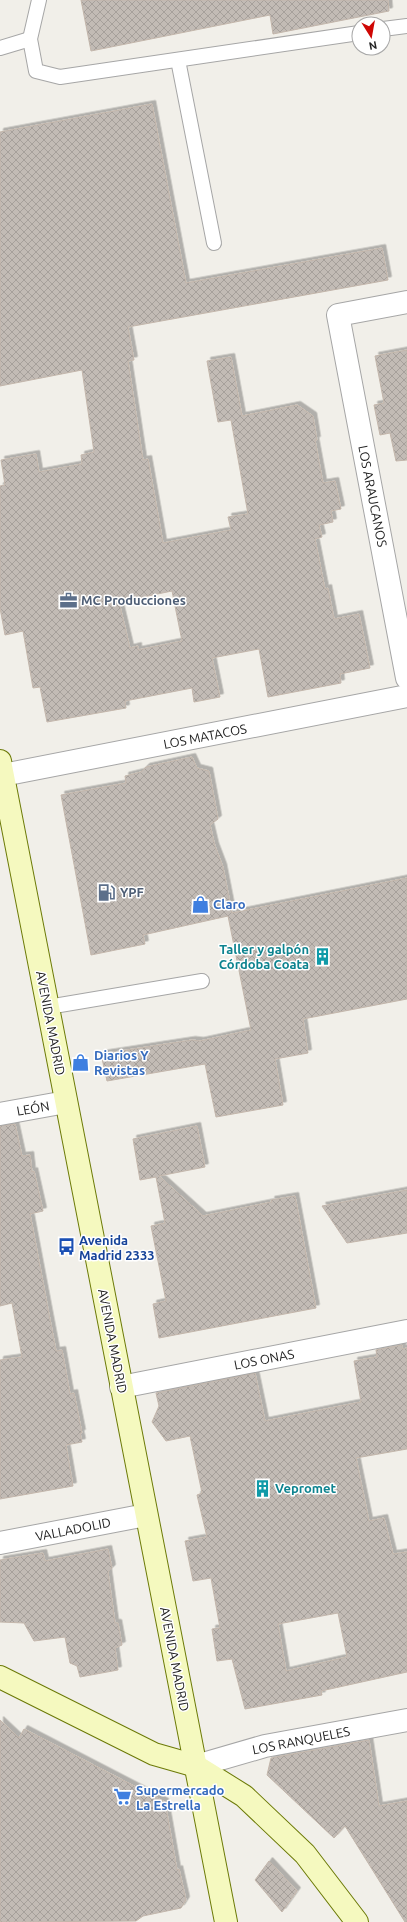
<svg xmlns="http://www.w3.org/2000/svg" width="407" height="1922" font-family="Ubuntu,sans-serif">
<defs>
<pattern id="building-cross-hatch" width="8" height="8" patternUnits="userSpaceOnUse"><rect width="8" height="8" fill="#c2bbb5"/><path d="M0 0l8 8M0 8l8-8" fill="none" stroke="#a6a09b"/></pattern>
<filter id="shadow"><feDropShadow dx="3.5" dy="-3.5" stdDeviation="0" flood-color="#0004"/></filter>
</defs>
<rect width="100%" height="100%" fill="#f1efe9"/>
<g fill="url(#building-cross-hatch)" stroke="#c3b6ab" fill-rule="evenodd" filter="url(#shadow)">
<polygon points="81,0 388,0 389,11 273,34 270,15 91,51"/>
<path d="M 152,104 L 186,283 L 382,248 L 388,280 L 128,327 L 134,360 L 128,361 L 143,460 L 148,459 L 163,543 L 231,530 L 228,517 L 248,514 L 231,420 L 218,422 L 207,361 L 231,357 L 242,416 L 297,405 L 313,416 L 317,440 L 315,440 L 323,483 L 335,481 L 341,509 L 331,511 L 333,522 L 319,525 L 322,537 L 315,539 L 325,589 L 328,588 L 334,619 L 359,614 L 370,668 L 340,674 L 341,683 L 268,697 L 259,649 L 212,658 L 220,697 L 194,702 L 192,688 L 125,701 L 126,708 L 47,722 L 40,687 L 33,688 L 23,631 L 5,635 L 0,608 L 0,486 L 5,485 L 1,460 L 36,454 L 39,472 L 82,464 L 81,455 L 94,452 L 82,370 L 0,386 L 0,132 ZM 172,591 L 182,641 L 138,650 L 138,646 L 130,648 L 119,602 Z"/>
<polygon points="407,350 407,460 396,461 390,433 380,435 374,405 384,403 375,356"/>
<polygon points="192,757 197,768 209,771 218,819 210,825 215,846 223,867 232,913 407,878 407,999 303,1019 308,1053 275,1059 283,1105 216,1117 205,1064 107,1081 101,1054 192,1040 200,1041 251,1030 228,916 143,935 145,944 91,955 61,795 126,783 125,776 141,772 146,767"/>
<polygon points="15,1124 22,1156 30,1155 32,1172 34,1171 43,1211 30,1214 56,1351 62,1350 70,1394 74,1393 82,1433 80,1433 82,1442 66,1445 73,1486 0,1499 0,1360 22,1357 12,1303 0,1306 0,1126"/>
<polygon points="197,1126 205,1167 159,1176 203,1216 272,1202 271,1200 295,1196 316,1308 159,1338 153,1304 166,1301 151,1226 165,1223 156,1177 140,1180 133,1139"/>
<polygon points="407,1190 407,1233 347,1243 322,1206"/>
<path d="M 402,1345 L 402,1349 L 407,1348 L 407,1449 L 356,1458 L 369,1521 L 384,1518 L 393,1554 L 407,1552 L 407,1672 L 321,1691 L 322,1695 L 245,1709 L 232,1659 L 217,1661 L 212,1629 L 220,1628 L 211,1578 L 193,1581 L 185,1541 L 207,1537 L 197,1495 L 202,1493 L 190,1436 L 166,1441 L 152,1422 L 159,1406 L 156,1393 L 255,1373 L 265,1421 L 361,1402 L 354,1361 L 377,1357 L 376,1350 ZM 338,1613 L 347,1657 L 286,1671 L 278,1624 Z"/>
<polygon points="108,1549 112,1568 108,1572 115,1623 118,1623 122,1645 115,1648 118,1670 80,1677 77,1666 70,1663 65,1637 34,1641 24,1623 0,1622 0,1560 43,1553 45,1561"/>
<polygon points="0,1720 19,1738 24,1729 165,1802 177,1870 179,1869 186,1900 181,1908 143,1916 136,1921 0,1922"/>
<polygon points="369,1740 379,1806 407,1801 407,1922 405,1922 345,1826 334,1838 267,1775 271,1758"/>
<polygon points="269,1861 297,1891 282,1912 255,1880"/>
</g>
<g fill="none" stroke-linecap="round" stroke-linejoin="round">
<defs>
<g id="lane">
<polyline points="39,0 30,39 36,71 60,77 359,33"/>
<polyline points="383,29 407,26"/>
<polyline points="0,48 30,39"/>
<polyline points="178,60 214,243"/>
<polyline points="48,1007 202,981"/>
</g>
<g id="street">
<polyline points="407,302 338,315 407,678"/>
<polyline points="3,775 407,696"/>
<polyline points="0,1114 66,1102"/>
<polyline points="121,1387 407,1331"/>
<polyline points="0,1543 146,1515"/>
<polyline points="196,1766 265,1746 407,1720"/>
</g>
<g id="secondary">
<polyline points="0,761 226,1922"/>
<polyline points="0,1677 154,1754 196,1766 244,1796 305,1854 357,1922"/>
</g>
</defs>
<use href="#lane" stroke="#a6a6a6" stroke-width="16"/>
<use href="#street" stroke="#a6a6a6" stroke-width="24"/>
<use href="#secondary" stroke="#6c7a07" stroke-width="24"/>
<use href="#lane" stroke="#fff" stroke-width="14"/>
<use href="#street" stroke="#fff" stroke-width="22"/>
<use href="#secondary" stroke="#f5f9bf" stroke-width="22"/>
</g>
<defs>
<symbol id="office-bare" viewBox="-9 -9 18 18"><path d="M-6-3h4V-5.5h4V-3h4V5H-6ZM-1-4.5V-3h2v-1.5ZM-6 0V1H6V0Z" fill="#5c6f8a" stroke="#fff" stroke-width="2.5" paint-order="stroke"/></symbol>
<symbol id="fuel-bare" viewBox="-9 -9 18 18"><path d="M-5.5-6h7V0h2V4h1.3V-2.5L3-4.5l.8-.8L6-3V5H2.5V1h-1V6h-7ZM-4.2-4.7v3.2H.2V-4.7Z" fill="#5c6f8a" stroke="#fff" stroke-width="2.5" paint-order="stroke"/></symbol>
<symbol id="shop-bare" viewBox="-9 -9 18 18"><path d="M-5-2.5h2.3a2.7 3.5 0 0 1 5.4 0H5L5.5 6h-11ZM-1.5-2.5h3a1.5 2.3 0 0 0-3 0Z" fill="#3f7fe0" stroke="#fff" stroke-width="2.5" paint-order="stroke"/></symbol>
<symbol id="building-bare" viewBox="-9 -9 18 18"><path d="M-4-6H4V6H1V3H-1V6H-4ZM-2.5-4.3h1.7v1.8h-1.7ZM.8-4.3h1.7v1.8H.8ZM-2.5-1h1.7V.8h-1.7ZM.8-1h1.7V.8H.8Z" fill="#0f9aa8" stroke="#fff" stroke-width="2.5" paint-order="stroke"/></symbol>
<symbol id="bus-bare" viewBox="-9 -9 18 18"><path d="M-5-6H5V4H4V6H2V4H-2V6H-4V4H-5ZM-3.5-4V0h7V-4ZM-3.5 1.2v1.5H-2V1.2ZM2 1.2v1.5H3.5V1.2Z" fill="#1a4fb4" stroke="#fff" stroke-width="2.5" paint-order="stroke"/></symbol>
<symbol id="supermarket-bare" viewBox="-9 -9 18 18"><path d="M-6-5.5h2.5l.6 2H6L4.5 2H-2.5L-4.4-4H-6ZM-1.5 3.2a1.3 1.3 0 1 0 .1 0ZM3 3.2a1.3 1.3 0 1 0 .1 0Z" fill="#3f7fe0" stroke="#fff" stroke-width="2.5" paint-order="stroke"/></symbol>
</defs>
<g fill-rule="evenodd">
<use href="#office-bare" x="56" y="588" width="25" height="25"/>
<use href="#fuel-bare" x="94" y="880" width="25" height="25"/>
<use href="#shop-bare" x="188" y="892" width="25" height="25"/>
<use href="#building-bare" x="310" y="944" width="25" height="25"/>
<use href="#shop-bare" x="68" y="1050" width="25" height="25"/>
<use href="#bus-bare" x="54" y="1234" width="25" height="25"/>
<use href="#building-bare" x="250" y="1476" width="25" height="25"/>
<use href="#supermarket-bare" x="110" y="1784" width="25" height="25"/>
</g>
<g text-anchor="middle" stroke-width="3" stroke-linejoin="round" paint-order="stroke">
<g font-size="13" fill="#222" stroke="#fff">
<text transform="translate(373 496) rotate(79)" y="5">LOS ARAUCANOS</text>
<text transform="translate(205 736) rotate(-11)" y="5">LOS MATACOS</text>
<text transform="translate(51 1023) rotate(79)" y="5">AVENIDA MADRID</text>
<text transform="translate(33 1108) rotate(-10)" y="5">LEÓN</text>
<text transform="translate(113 1341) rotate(79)" y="5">AVENIDA MADRID</text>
<text transform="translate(264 1359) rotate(-11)" y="5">LOS ONAS</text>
<text transform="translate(73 1529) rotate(-11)" y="5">VALLADOLID</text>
<text transform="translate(175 1659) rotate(79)" y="5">AVENIDA MADRID</text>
<text transform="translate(301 1740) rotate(-11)" y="5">LOS RANQUELES</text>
</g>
<g font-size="13" font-weight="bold" fill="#4e5e75" stroke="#fff" text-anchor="start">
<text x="81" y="605">MC Producciones</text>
<text x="120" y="897">YPF</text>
</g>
<g font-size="13" font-weight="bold" fill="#366cbe" stroke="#fff" text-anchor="start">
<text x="213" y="909">Claro</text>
<text x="94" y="1060">Diarios Y<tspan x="94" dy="15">Revistas</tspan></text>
<text x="136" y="1795">Supermercado<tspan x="136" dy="15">La Estrella</tspan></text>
</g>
<g font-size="13" font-weight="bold" fill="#0d838f" stroke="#fff" text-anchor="end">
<text x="309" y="954">Taller y galpón<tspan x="309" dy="15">Córdoba Coata</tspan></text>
<text x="275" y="1493" text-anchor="start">Vepromet</text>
</g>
<g font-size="13" font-weight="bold" fill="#164399" stroke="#fff" text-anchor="start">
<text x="79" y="1245">Avenida<tspan x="79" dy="15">Madrid 2333</tspan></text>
</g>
</g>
<g transform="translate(371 36) rotate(169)"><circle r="19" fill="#ffffff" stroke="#a7a7a7"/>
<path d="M0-3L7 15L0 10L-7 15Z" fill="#cf0704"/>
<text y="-6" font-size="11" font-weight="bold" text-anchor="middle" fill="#222222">N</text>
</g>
</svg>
